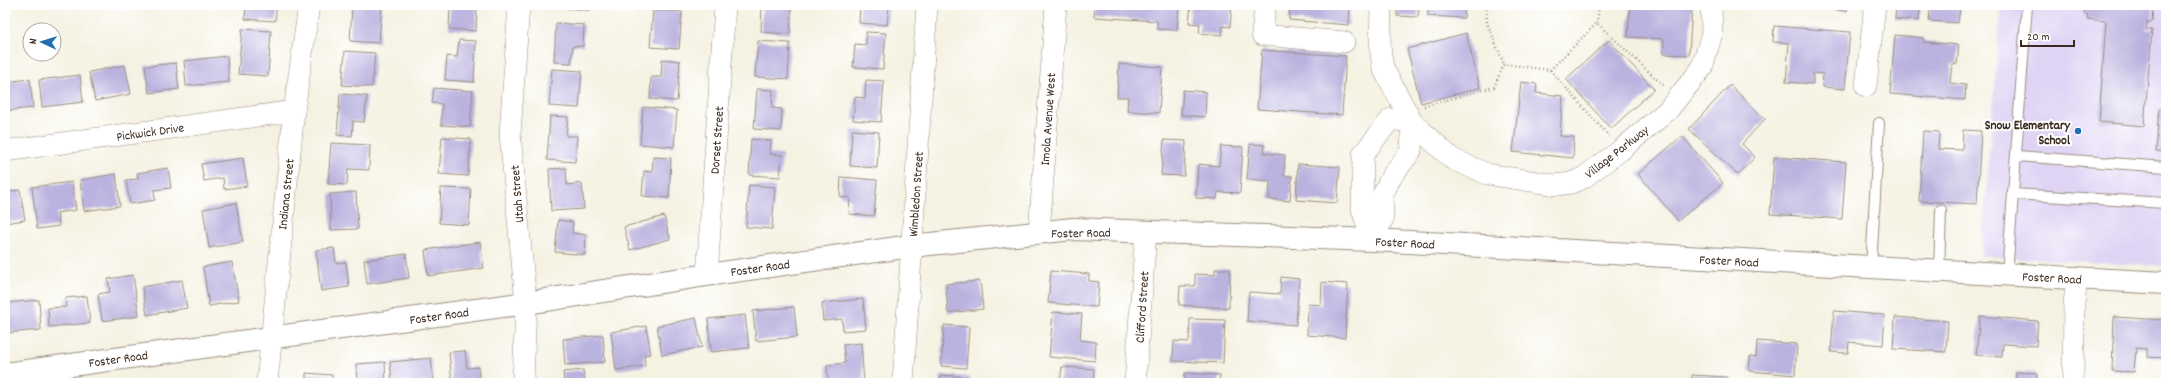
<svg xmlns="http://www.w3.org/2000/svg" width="2171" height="388" font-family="Dekko,sans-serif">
<rect width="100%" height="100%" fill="#fff"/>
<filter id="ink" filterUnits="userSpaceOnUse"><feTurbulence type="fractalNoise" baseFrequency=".025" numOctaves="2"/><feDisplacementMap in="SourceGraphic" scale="8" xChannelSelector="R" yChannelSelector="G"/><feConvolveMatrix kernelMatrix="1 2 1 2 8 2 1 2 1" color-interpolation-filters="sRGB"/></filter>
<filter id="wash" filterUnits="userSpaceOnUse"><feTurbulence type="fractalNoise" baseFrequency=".012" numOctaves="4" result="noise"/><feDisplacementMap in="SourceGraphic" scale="16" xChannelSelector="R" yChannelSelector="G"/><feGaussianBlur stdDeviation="0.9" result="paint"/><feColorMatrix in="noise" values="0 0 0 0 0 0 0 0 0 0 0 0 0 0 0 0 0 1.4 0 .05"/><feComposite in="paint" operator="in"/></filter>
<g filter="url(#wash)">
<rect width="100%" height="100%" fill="#f5f2e2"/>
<polygon fill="#e0d4f4" points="2001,5 2166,5 2166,266 1981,256"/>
<g id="blocks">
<g fill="#bab2df">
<polygon points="246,5 277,5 275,21 245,19"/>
<polygon points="352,5 382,5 379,43 350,41"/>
<polygon points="450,5 477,5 476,31 449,29"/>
<polygon points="557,5 589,5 589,10 556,7"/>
<polygon points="762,5 792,5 790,34 761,32"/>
<polygon points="860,5 889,5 887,25 859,23"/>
<polygon points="1095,5 1179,5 1177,30 1157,29 1157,21 1094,17"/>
<polygon points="1191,5 1232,5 1230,27 1223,26 1222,35 1199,33 1200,24 1189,23"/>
<polygon points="1290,5 1350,6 1349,25 1289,20"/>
<polygon points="1397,5 1419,5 1418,17 1397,16"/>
<polygon points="1428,5 1465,5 1464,18 1428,16"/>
<polygon points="1630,5 1692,5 1689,55 1663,54 1664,39 1628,37"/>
<polygon points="1786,5 1848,5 1847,11"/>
<polygon points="1896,5 1950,5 1950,7 1960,8 1958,23 1929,21 1930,8 1920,7 1919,21 1895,19"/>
<polygon points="2085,5 2153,5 2152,22 2147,22 2146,30 2152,30 2144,126 2099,122 2106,21 2087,19 2088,15 2084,14"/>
<polygon points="653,10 682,12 679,49 650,47"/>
<polygon points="556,23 584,25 583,46 573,46 571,63 554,62"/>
<polygon points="1774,26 1850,32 1845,89 1822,87 1823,74 1813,73 1813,84 1786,82 1789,43 1773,42"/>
<polygon points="242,29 271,31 268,76 238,74"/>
<polygon points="866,32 886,33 883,69 853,67 855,44 866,45"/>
<polygon points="1466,33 1480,88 1421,103 1407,49"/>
<polygon points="1895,35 1924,38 1924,42 1959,45 1957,64 1952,64 1950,83 1966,85 1965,100 1890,94"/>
<polygon points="459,40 476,41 474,82 445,80 447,56 457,57"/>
<polygon points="1609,40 1654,89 1611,129 1566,79"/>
<polygon points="758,41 790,43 788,79 755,77"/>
<polygon points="1262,50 1346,56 1342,115 1257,109"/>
<polygon points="345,51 375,53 372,87 342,85"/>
<polygon points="227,56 229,82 186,86 184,61"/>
<polygon points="662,59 680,61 677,101 650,99 651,77 661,77"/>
<polygon points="176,63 179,89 149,93 145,66"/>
<polygon points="1119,64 1162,67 1159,113 1127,111 1128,97 1117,97"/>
<polygon points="125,65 131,94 95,101 89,72"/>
<polygon points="552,69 582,71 579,108 549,106"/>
<polygon points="80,75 83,102 42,107 39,80"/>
<polygon points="30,79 33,108 5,111 5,82"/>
<polygon points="866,80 884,81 881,122 853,120 855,97 865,98"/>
<polygon points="1521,82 1537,84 1536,93 1563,96 1560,136 1574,137 1573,158 1513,152"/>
<polygon points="1730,85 1765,119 1742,144 1755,157 1738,175 1689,129"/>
<polygon points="434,88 473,91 470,127 441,125 442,104 432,103"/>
<polygon points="757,89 773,90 772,108 782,109 781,131 754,129"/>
<polygon points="1183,90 1206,92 1205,117 1181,115"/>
<polygon points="340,94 367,96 364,122 353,121 352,136 337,135"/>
<polygon points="643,107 677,110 674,147 640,144"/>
<polygon points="2159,109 2166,109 2166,153 2156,152"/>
<polygon points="550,116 568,117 566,136 577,136 575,162 547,160"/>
<polygon points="852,130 879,132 877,168 850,166"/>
<polygon points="1963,130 1981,131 1977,204 1919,201 1923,131 1939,132 1938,149 1962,150"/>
<polygon points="1682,136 1723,183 1678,221 1638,174"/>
<polygon points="442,137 471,139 468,176 439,174"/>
<polygon points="751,139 771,141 770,154 782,155 780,177 749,175"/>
<polygon points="1164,140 1186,141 1184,176 1161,175"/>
<polygon points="331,143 370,145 369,170 348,169 347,185 328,184"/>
<polygon points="1250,144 1265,145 1264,153 1285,155 1284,176 1292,176 1290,201 1269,199 1270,181 1247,179"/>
<polygon points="1221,146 1243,147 1240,193 1218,192 1217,199 1196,198 1198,164 1219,166"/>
<polygon points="653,157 671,158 669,198 642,196 644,171 652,172"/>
<polygon points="1774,157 1846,162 1842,219 1770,214"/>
<polygon points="243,158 247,186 224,189 223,178 204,181 201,164"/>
<polygon points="1298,164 1340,167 1337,203 1296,200"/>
<polygon points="168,168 171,188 154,190 155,200 130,204 126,180 138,179 137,173"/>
<polygon points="566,168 567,185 582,183 584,209 551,211 549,169"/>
<polygon points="116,174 120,206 84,211 80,180"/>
<polygon points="841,177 877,180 874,216 849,214 850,198 840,197"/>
<polygon points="72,182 76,210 57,213 59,226 37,229 32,187"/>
<polygon points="749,185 775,187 772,229 746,227"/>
<polygon points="441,188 471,189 469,225 439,223"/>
<polygon points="20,190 25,220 5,223 5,192"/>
<polygon points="356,192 358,229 331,230 330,194"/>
<polygon points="236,203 243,242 209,248 203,209"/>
<polygon points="664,216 670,239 630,250 624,227"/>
<polygon points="558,220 573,222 572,233 586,235 585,255 555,252"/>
<polygon points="480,242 484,268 428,276 425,250"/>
<polygon points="334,248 336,263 346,262 349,287 321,291 316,250"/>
<polygon points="406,254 409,278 367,284 364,260"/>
<polygon points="232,262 239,301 209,306 203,267"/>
<polygon points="1215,269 1230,269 1229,308 1179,305 1180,286 1195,286 1195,274 1215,275"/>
<polygon points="1051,271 1089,274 1089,281 1099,282 1097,307 1048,303"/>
<polygon points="133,275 139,316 102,321 98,294 110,292 108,279"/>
<polygon points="1281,277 1299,279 1296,325 1247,321 1249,292 1280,294"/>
<polygon points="182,280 187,308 147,315 142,287"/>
<polygon points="980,281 983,309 948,313 946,284"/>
<polygon points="1322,282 1348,284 1345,338 1307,335 1308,304 1321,305"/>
<polygon points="87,296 90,323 49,327 48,308 66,307 65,298"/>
<polygon points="863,299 866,329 843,331 842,319 823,321 822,303"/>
<polygon points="39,300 41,330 6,333 5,303"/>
<polygon points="794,307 797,337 756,341 753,311"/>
<polygon points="1834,311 1885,315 1883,345 1849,342 1848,353 1831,352"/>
<polygon points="1053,312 1082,314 1080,340 1096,342 1095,361 1049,357"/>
<polygon points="745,315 749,348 711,352 708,319"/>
<polygon points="1980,316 2038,321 2036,346 2003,344 2002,357 1976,355"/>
<polygon points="1895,317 1948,321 1946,352 1893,349"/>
<polygon points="2114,317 2166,320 2166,358 2147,357 2147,349 2136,348 2134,372 2112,371"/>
<polygon points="696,318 702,347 662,355 657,326"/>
<polygon points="1190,319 1225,320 1223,363 1173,361 1174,341 1189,342"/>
<polygon points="944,325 969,327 966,368 941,366"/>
<polygon points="646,326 651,354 644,355 645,366 616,370 611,332"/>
<polygon points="603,335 605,362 565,365 563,339"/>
<polygon points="1757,341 1797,344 1795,375 1749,371 1750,356 1756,357"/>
<polygon points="861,343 864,383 828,383 827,365 845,363 843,345"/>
<polygon points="465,351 467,368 478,367 480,383 452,383 449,352"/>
<polygon points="431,358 434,383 392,383 390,362"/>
<polygon points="385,362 386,383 357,383 356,364"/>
<polygon points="1062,367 1094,369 1093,383 1060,383"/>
<polygon points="583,370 585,383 564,383 563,372"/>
<polygon points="2016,372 2037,373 2036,383 2015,383"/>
<polygon points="306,373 332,375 332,383 306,383"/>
<polygon points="1185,373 1220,375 1219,383 1184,383"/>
<polygon points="941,375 970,377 970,383 940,383"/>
<polygon points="1692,375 1727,377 1726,383 1692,383"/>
<polygon points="221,380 221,383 206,383 206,382"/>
<polygon points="2121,381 2138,382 2138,383 2121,383"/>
</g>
</g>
</g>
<g filter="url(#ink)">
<use href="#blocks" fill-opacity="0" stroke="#988e80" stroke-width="1"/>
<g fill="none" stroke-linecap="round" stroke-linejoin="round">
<defs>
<g id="lane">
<polyline points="2017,156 2166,167"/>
<polyline points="2012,194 2166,203"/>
<polyline points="1871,269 1879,123"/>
<polyline points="1939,272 1941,210"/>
<polyline points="2007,275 2027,5"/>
</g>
<g id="street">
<polyline points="519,5 510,134 526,303 523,383"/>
<polyline points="1265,5 1262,35 1344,42"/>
<polyline points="1381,5 1380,47 1383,68 1412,122 1452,159 1487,174 1556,185 1571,183 1583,178 1621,150 1668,110 1702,68 1712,33 1711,5"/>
<polyline points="1866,86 1875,5"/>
<polyline points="5,151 294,111"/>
<polyline points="1039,233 1056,5"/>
<polyline points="1372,240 1362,209 1363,154 1391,119 1412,122"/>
<polyline points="1372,240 1383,219 1382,196 1391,177 1411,151 1412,122"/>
<polyline points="707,275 725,5"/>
<polyline points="267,383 294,111 309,5"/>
<polyline points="903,383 927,5"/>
<polyline points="1135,383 1146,232"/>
<polyline points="2073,383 2074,304 2077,278"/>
</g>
<polyline id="secondary" points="5,374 526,303 707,275 911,246 1073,229 1372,240 2166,283"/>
</defs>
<use href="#lane" stroke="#988e80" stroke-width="12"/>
<use href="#street" stroke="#988e80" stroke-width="22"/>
<use href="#secondary" stroke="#988e80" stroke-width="24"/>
<g stroke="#988e80" stroke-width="2.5" stroke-dasharray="1 3" stroke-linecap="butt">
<polyline points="1486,5 1487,23 1504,64"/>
<polyline points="1597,23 1599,5"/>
<polyline points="1550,70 1597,23 1664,86"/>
<polyline points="1424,106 1494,87 1504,64 1550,70 1609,136"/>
</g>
<use href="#lane" stroke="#fff" stroke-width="10"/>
<use href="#street" stroke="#fff" stroke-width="21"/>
<use href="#secondary" stroke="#fff" stroke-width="22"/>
</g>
</g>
<circle fill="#1f6fb2" stroke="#fff" stroke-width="1.5" cx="2078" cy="131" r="4"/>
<g text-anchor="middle" stroke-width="4" stroke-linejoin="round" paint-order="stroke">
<g font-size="13" fill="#3b2a1e" stroke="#fff">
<text transform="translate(1047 119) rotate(-86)" y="5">Imola Avenue West</text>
<text transform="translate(150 131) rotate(-8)" y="5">Pickwick Drive</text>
<text transform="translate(716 140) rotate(-86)" y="5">Dorset Street</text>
<text transform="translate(1616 151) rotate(-38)" y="5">Village Parkway</text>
<text transform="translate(285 194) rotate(-84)" y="5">Indiana Street</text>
<text transform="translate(516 194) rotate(-95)" y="5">Utah Street</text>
<text transform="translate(915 194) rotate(-86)" y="5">Wimbledon Street</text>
<text transform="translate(1081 232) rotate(-1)" y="5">Foster Road</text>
<text transform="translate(1405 242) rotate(3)" y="5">Foster Road</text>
<text transform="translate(1729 260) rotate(3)" y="5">Foster Road</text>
<text transform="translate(760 267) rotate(-8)" y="5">Foster Road</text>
<text transform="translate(2052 277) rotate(3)" y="5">Foster Road</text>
<text transform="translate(1141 307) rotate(-86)" y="5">Clifford Street</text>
<text transform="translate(439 315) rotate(-8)" y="5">Foster Road</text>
<text transform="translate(118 358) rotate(-8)" y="5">Foster Road</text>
</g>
<g font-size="13" font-weight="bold" fill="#3b2a1e" stroke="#fff" text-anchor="end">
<text x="2070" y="129">Snow Elementary<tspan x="2070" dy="15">School</tspan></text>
</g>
</g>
<rect width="2171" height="388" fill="none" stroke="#fff" stroke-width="20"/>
<g transform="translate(42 42) rotate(274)"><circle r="19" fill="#ffffff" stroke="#b1aaa5"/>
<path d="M0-3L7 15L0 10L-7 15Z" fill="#1f6fb2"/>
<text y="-6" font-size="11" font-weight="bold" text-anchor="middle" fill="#3b2a1e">N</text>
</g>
<path d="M2021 40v6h53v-6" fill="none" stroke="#3b2a1e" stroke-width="2"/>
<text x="2027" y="40" font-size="12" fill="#3b2a1e" stroke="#ffffff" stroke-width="3" paint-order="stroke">20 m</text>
</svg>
